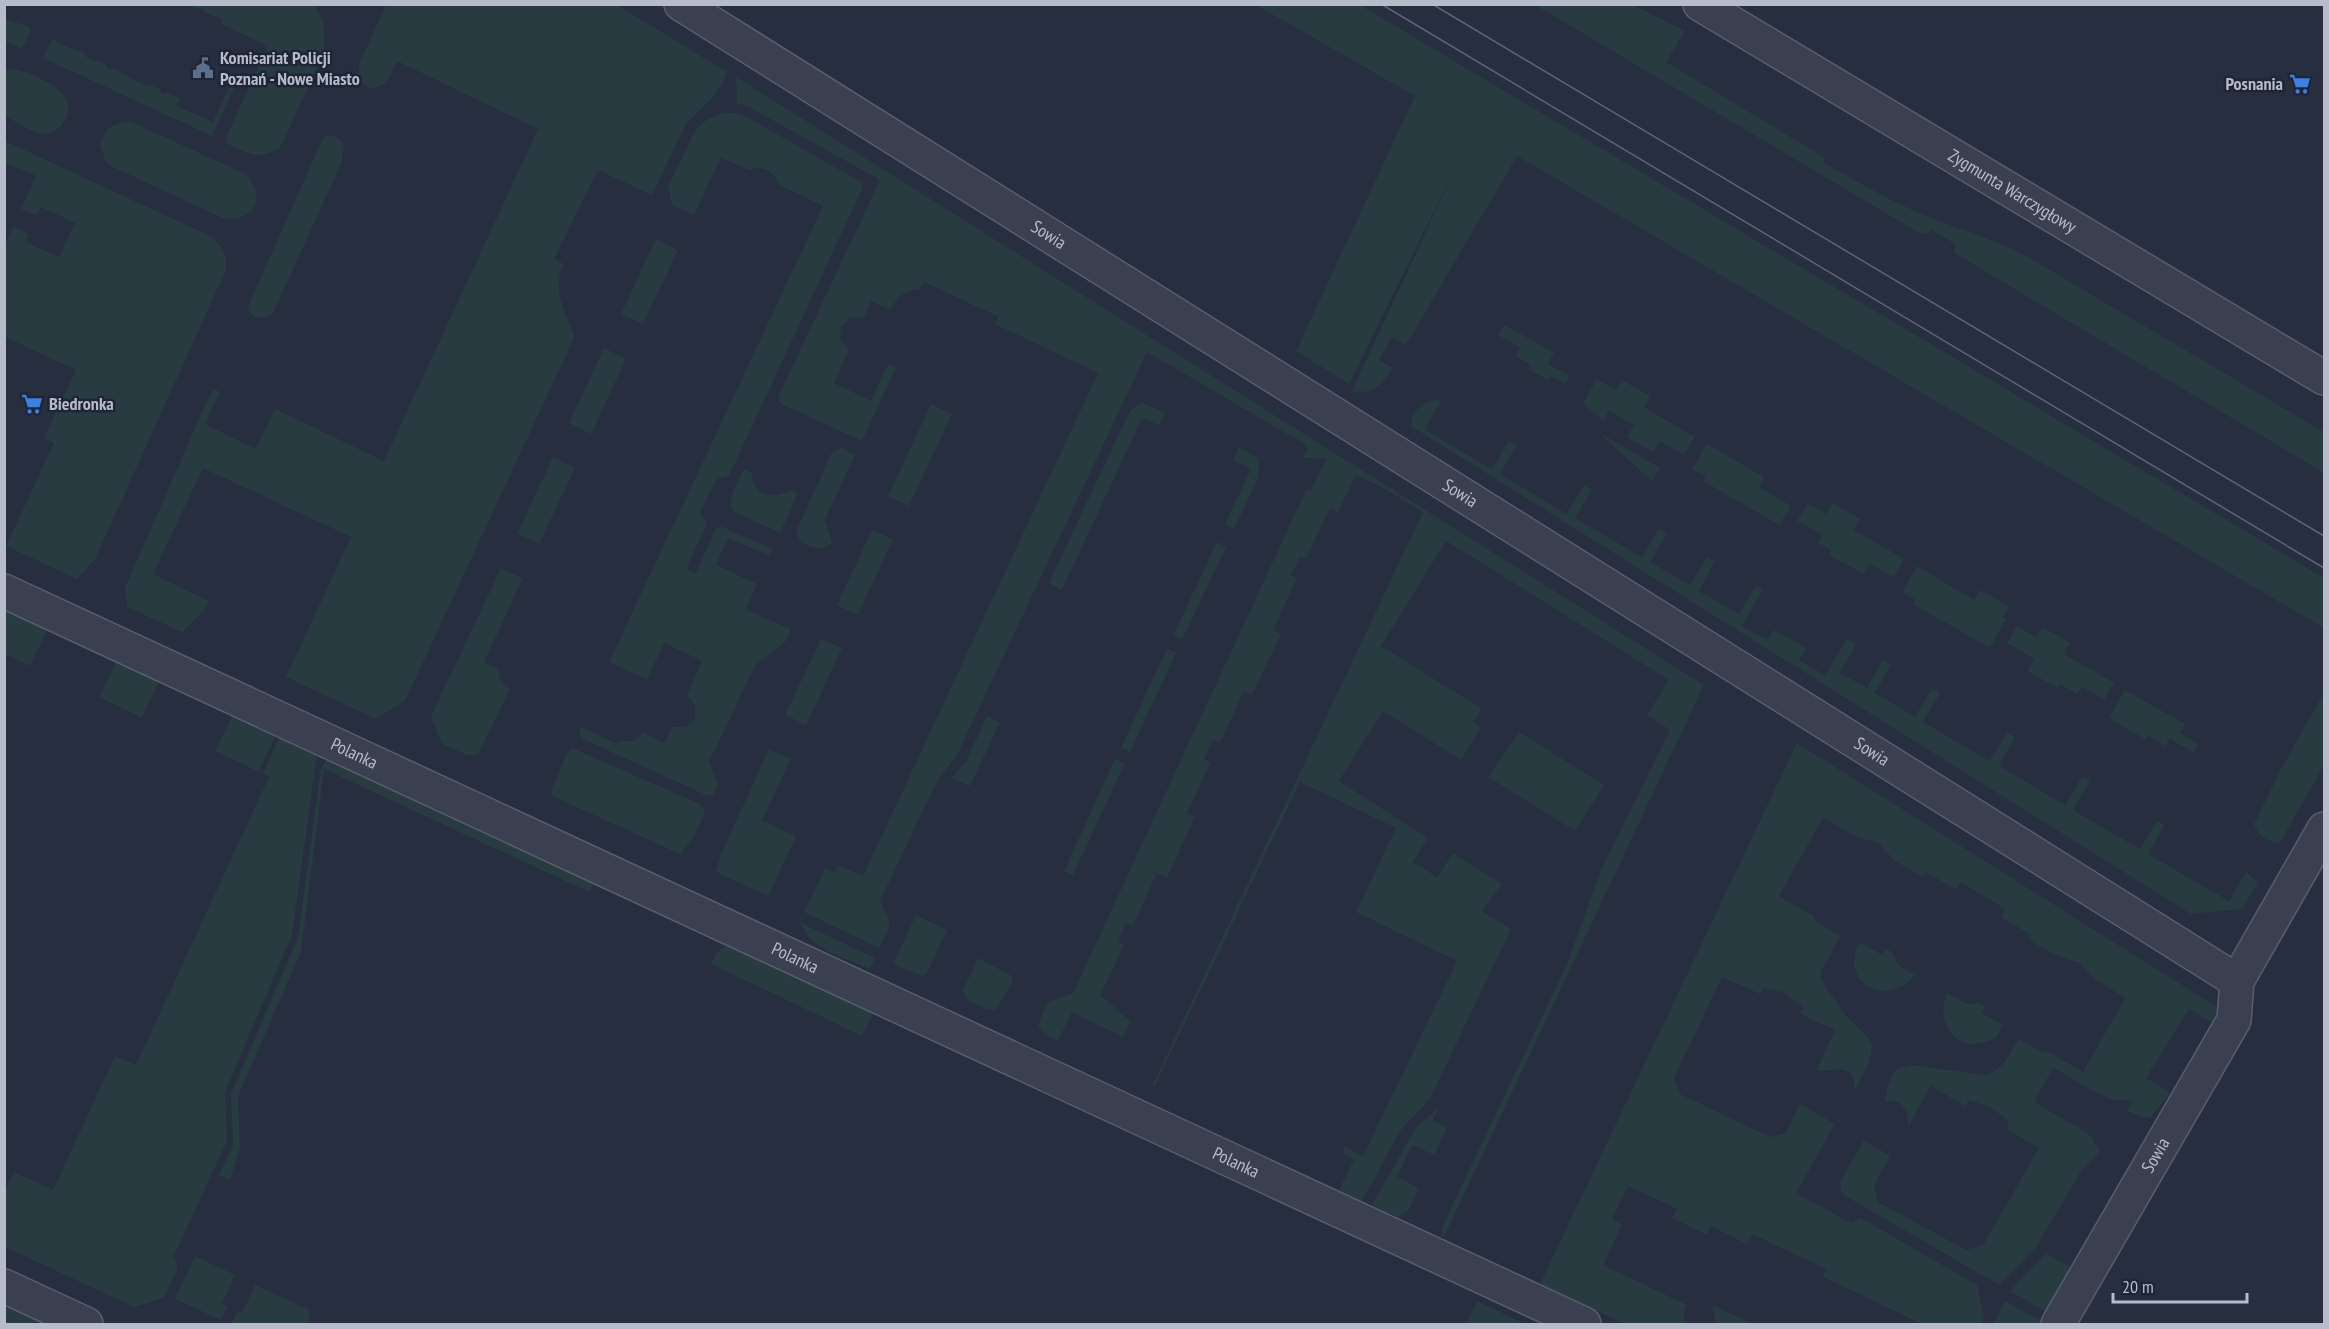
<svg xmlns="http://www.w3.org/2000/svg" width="2329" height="1329" font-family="'PT Sans Narrow',sans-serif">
<rect width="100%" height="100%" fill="#262e40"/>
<g fill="#283b41">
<path d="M 314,5 C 326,20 326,38 322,57 L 280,148 C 259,162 245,152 224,142 L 268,46 L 221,24 L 222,19 L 203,12 L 204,10 L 188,5 Z"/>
<path d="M 386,5 L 617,5 L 727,72 L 724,81 L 714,96 L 686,124 L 652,195 L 598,170 L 554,259 L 564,264 C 551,289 565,311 574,335 L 573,340 L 405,701 L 376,719 L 286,677 L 351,537 L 203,468 L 153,574 L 209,601 L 204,610 L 182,632 L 127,607 L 125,588 L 205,405 L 214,389 L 220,392 L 205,424 L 255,449 L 275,409 L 384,461 L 538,129 L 397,61 L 386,83 L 372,89 L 360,82 L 358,75 L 360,62 Z"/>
<path d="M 1256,5 L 1360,5 L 2324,578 L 2324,628 L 1517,156 L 1406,345 L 1392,337 L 1379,360 L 1393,368 C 1383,385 1372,395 1352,391 L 1455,169 L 1349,384 L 1296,351 L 1415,96 Z"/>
<path d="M 1535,5 L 1633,5 L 1685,31 L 1666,62 L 1825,158 L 1823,162 C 1855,181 1887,199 1922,214 C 1956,229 1993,238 2026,256 L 2324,432 L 2324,473 L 1956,254 L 1954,252 L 1955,244 L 1932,230 L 1926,234 L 1916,231 Z"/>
<polygon points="4,17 16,24 17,22 30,28 31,31 22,49 5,41"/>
<polygon points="53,39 67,47 85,53 84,56 107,65 106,67 111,70 112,68 146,86 148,84 161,90 160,92 164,94 166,92 180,98 177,106 213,122 230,85 234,88 212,136 43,58"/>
<path d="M 13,69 C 28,72 57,83 65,98 C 75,115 58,138 38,133 C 26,129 15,121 5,116 L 5,70 Z"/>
<path d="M 736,77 L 1704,685 L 1443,1239 L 1442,1227 L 1567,964 L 1603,865 L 1670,730 L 1647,715 L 1669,680 L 1446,541 L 1381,646 L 1482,709 L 1473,722 L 1481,728 L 1461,760 L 1383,711 L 1339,781 L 1428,838 L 1413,862 L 1437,877 L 1453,853 L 1502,884 L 1482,911 L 1511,929 L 1430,1099 L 1400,1131 L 1362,1201 L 1339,1190 L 1354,1160 L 1342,1153 L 1345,1147 L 1363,1156 L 1457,961 L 1356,912 L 1396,828 L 1300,782 L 1164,1067 L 1154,1087 L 1152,1086 L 1423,512 L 1385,489 L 1356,475 L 1338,512 L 1330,508 L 1306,559 L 1300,557 L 1291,575 L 1297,578 L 1273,630 L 1281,634 L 1252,695 L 1244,691 L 1220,743 L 1213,740 L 1204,759 L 1211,762 L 1187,813 L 1195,817 L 1167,878 L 1157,873 L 1133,926 L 1126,923 L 1118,942 L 1124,945 L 1100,996 C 1112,1002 1118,1014 1131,1020 L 1123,1037 L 1072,1012 L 1058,1041 L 1044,1034 L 1038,1025 L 1047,1003 L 1073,993 L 1306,490 L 1312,489 L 1326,459 L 1303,458 L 1307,449 L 1306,445 L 1147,352 L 957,755 L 937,781 L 880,901 L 890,922 L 888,930 L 879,948 L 804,912 L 825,868 L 834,873 L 838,865 L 863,876 L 1098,373 L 995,324 L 999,317 L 924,282 L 920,289 C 904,290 898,297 890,310 L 871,301 L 864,318 L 850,317 L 841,327 L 840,340 L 849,350 L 834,383 L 871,401 L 888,364 L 896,368 L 862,441 L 783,405 L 779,401 L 779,395 L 880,180 L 751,108 L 737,103 Z"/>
<polygon points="723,113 735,113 747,117 861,182 863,187 729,476 717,479 700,513 707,521 706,526 686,569 696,573 715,530 720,526 773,549 770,556 728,538 716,565 757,584 746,610 791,629 786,641 756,664 709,762 718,784 713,795 708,796 583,739 579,731 581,727 618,744 620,741 633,741 644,733 664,743 672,727 685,727 695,719 695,705 687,695 702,661 664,643 647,680 609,662 823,206 779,185 775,176 767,170 758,168 749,170 721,158 694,215 672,205 668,186 694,133 701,124 711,117"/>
<path d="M 125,121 L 134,123 L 243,173 C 269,193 255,224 222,218 L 113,167 L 106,162 L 100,144 L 108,128 Z"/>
<path d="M 327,135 C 336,135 339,138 344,146 L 341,164 L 274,311 L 269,316 L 255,318 L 248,310 L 249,304 L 322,140 Z"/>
<path d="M 5,141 L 208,235 C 222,244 227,253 226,270 L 95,559 L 77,579 L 6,546 L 54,443 L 44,438 L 76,370 L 5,337 L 5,246 L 13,227 L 29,234 L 25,242 L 59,257 L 75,223 L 41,207 L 36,215 L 21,209 L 36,176 L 5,163 Z"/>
<polygon points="656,239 678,250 643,324 621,314"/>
<polygon points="1505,325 1554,353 1548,364 1570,376 1565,384 1550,376 1548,380 1528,369 1531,365 1516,356 1520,348 1498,335"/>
<polygon points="604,348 626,359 591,434 569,423"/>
<polygon points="1597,379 1616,390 1622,380 1650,396 1644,407 1695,437 1684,455 1660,441 1653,452 1627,437 1634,425 1609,411 1603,421 1583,403"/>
<path d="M 1433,400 L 1441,401 L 1425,430 L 1492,469 L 1509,441 L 1517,445 L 1500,474 L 1567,514 L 1584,485 L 1592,490 L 1575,518 L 1642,557 L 1659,529 L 1667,533 L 1650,562 L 1690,585 L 1707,557 L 1715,561 L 1699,591 L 1739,614 L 1756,585 L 1763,590 L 1742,626 L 1767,640 L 1774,630 L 1806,648 L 1799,660 L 1825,675 L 1847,639 L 1856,644 L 1840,673 L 1867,688 L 1883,660 L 1891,665 L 1875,693 L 1915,717 L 1932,688 L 1940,693 L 1923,722 L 1990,761 L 2007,733 L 2015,737 L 1999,766 L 2065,805 L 2082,777 L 2090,781 L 2073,810 L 2140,849 L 2157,821 L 2165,825 L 2148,854 L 2229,901 L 2246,872 L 2258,882 L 2242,909 L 2191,914 L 1411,426 C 1412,412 1419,404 1433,400 Z"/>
<polygon points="1141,403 1146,404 1165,413 1159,425 1142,418 1062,590 1049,583 1127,417 1132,409"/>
<polygon points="931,404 952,414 909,506 888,496"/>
<polygon points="1598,432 1660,468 1652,481"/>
<polygon points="1707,444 1764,477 1759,487 1791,506 1779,525 1703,481 1706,477 1692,469"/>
<polygon points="1239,447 1258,458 1259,476 1234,529 1225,524 1251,469 1233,460"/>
<path d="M 842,448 L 855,455 L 825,520 L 832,543 C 820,553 800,547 796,532 L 831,454 L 836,450 Z"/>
<polygon points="553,457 575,468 539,544 517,534"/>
<path d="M 744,469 L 752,473 C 752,495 773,501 790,490 L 798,493 L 780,533 L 733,511 C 726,498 738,482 744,469 Z"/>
<polygon points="1808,503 1826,514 1832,503 1860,519 1854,530 1904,559 1894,577 1870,564 1864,574 1829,555 1831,550 1818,543 1822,535 1797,521"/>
<polygon points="872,530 893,539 858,615 837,605"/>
<polygon points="1217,542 1226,547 1182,640 1173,636"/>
<polygon points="1917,566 1974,600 1980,590 2009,606 2003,617 2006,619 1990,648 1913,604 1915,599 1902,592"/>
<polygon points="501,568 523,578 484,662 498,669 501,681 510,689 479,753 469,756 442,744 432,720 432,714"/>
<polygon points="5,611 47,630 30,666 5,654"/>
<polygon points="2017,626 2036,637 2043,627 2070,643 2064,654 2114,683 2104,700 2082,687 2077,694 2060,684 2058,688 2027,671 2034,659 2007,643"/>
<polygon points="821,639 842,648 806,725 785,715"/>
<polygon points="1167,648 1176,653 1130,752 1121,748"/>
<polygon points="116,662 159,681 142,718 99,697"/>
<polygon points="2125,690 2185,724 2180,733 2198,744 2193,752 2170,739 2165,746 2148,735 2145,739 2109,718"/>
<path d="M 2324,693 L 2324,765 L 2280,843 C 2266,841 2259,837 2254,824 L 2282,767 Z"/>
<polygon points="233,715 276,734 259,772 215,751"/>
<polygon points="987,716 1000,722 970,786 952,778 966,761"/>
<polygon points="1519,732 1604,785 1575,831 1488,777"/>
<polygon points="280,736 317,753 292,935 225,1092 227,1141 174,1256 178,1268 164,1298 134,1307 5,1247 5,1192 14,1172 53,1190 115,1056 136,1065 269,777 263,773"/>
<path d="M 1797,743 L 2217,1007 L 2213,1023 L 2189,1009 L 2146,1078 L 2170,1093 C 2164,1102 2157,1108 2151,1117 L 2144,1118 L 2127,1111 L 2132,1100 C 2102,1104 2079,1080 2053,1068 L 2034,1102 L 2086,1132 L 2092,1138 L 2100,1152 L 2081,1171 L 2036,1247 L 1999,1285 L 1842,1194 L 1840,1182 L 1864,1140 L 1890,1156 L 1874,1186 L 1878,1202 L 1966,1250 L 1983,1245 L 2039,1148 L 2006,1129 L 2009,1121 L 1990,1107 L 1969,1100 L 1965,1106 L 1931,1086 L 1908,1126 C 1908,1112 1905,1103 1891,1100 L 1885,1103 C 1886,1089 1889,1080 1897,1069 L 1913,1065 L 1984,1075 C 2003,1071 2009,1055 2018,1039 L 2043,1053 L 2045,1050 L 2083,1072 L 2125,998 L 2095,979 L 2080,963 L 2055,955 L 2029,940 L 2031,935 L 2001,917 L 2005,909 L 1961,882 L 1956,890 L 1926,872 L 1922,877 L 1895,861 L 1878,843 L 1857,837 L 1823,818 L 1779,896 L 1815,917 L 1814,920 L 1840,936 L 1821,972 L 1822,981 L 1846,1016 L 1869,1039 L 1872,1047 L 1869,1063 L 1854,1091 C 1858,1062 1834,1071 1816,1071 L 1835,1030 L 1800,1014 L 1803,1007 L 1783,992 L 1763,988 L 1760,994 L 1722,977 L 1674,1078 L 1680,1094 L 1770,1137 L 1786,1133 L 1800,1104 L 1835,1124 L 1796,1193 L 1851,1223 L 1861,1218 L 1977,1285 L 1984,1317 L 1981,1324 L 1922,1324 L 1823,1277 L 1826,1269 L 1752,1234 L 1747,1244 L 1711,1226 L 1707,1235 L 1672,1218 L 1677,1209 L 1628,1186 L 1612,1219 L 1622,1225 L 1603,1265 L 1687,1305 L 1683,1314 L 1686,1324 L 1625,1324 L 1540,1284 Z"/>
<polygon points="572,748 700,804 705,812 693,838 680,854 554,797 551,792 553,786 568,752"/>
<polygon points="769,749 791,759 762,820 796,837 768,896 716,872 722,852"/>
<polygon points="327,758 630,895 639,905 594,885 589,892 578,887 324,769 301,952 238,1096 240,1148 230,1181 219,1175 233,1145 231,1094 298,937 321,769"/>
<polygon points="1115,759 1125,763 1073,875 1064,871"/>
<polygon points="916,915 947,930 927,973 923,976 893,964"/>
<path d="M 801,923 L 875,958 L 870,969 C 848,959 807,948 801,923 Z"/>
<path d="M 1860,942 L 1882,955 L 1886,949 L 1892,952 L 1898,965 L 1915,975 C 1886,1011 1837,980 1860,942 Z"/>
<polygon points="728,945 874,1011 862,1036 711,964 717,952"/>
<path d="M 978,958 L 1012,976 L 1012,982 L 997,1009 C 987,1012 965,1002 963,990 Z"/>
<path d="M 1947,993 L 1967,1004 L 1979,1003 L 1985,1006 L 1982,1013 L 2003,1025 L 1997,1037 C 1962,1057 1933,1029 1947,993 Z"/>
<polygon points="1439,1107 1433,1120 1447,1128 1434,1155 1412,1145 1397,1177 1419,1188 1408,1211 1398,1217 1372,1205 1410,1138 1416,1128"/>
<polygon points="2046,1254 2072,1268 2047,1312 2010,1291"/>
<polygon points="195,1256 235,1275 222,1304 227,1307 221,1320 175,1299"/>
<polygon points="255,1285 308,1309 310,1317 307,1324 231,1324 237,1312 242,1313"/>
<polygon points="1477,1301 1525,1324 1466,1324"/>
<polygon points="2005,1301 2041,1321 2040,1324 1993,1324"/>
<polygon points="5,1305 46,1324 5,1324"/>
<polygon points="1712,1305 1717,1307 1752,1324 1716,1324"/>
</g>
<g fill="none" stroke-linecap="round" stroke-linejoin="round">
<defs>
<g id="street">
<path id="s1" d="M 681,4 L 2237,981"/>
<path id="s2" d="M 1700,4 L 2324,378"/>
<path id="s3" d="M 4,591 L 1584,1324"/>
<polyline points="4,1286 86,1324"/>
<path id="s4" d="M 2058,1324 L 2234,1020 L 2237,981 L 2324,829"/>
</g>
</defs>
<use href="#street" stroke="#585e6e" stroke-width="36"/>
<use href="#street" stroke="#3a4050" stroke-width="33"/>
<g stroke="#5d6477" stroke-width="1.5">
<polyline points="1381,4 2324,568"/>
<polyline points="1432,4 2324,536"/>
</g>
</g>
<defs>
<symbol id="civic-bare" viewBox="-9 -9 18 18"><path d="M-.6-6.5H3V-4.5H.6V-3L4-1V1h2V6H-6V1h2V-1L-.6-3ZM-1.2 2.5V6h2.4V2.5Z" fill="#5c6f8a" stroke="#1f2536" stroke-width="2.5" paint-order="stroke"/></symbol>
<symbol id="supermarket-bare" viewBox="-9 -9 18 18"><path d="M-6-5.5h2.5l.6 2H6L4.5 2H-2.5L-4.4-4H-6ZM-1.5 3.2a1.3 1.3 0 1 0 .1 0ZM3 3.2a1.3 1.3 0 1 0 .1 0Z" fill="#3f7fe0" stroke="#1f2536" stroke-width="2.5" paint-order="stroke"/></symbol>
</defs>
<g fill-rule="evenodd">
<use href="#civic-bare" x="188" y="53" width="30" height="30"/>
<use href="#supermarket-bare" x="2285" y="69" width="30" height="30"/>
<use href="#supermarket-bare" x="17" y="389" width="30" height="30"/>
</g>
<g text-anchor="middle" stroke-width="5" stroke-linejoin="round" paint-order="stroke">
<g font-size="18" font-weight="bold" fill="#b7bccb" stroke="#1f2536" text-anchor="start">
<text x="220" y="64">Komisariat Policji<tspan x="220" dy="21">Poznań - Nowe Miasto</tspan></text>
<text x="2283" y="90" text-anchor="end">Posnania</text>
<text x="49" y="410">Biedronka</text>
</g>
<g font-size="18" fill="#b7bccb" stroke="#1f2536">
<text dy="6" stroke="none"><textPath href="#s2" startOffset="364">Zygmunta Warczygłowy</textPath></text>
<text dy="6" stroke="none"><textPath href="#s1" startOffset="434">Sowia</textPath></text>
<text dy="6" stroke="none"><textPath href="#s1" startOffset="920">Sowia</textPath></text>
<text dy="6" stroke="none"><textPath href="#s1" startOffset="1406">Sowia</textPath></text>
<text dy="6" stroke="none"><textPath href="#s3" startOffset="386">Polanka</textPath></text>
<text dy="6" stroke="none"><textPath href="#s3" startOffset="872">Polanka</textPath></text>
<text dy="6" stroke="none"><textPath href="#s4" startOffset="195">Sowia</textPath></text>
<text dy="6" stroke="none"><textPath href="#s3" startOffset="1358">Polanka</textPath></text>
</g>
</g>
<rect width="2329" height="1329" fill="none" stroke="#b7bccb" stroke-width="12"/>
<path d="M2113 1293v9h134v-9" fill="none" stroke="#b7bccb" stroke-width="3"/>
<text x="2122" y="1293" font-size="18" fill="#b7bccb" stroke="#1f2536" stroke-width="4.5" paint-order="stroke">20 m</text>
</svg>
